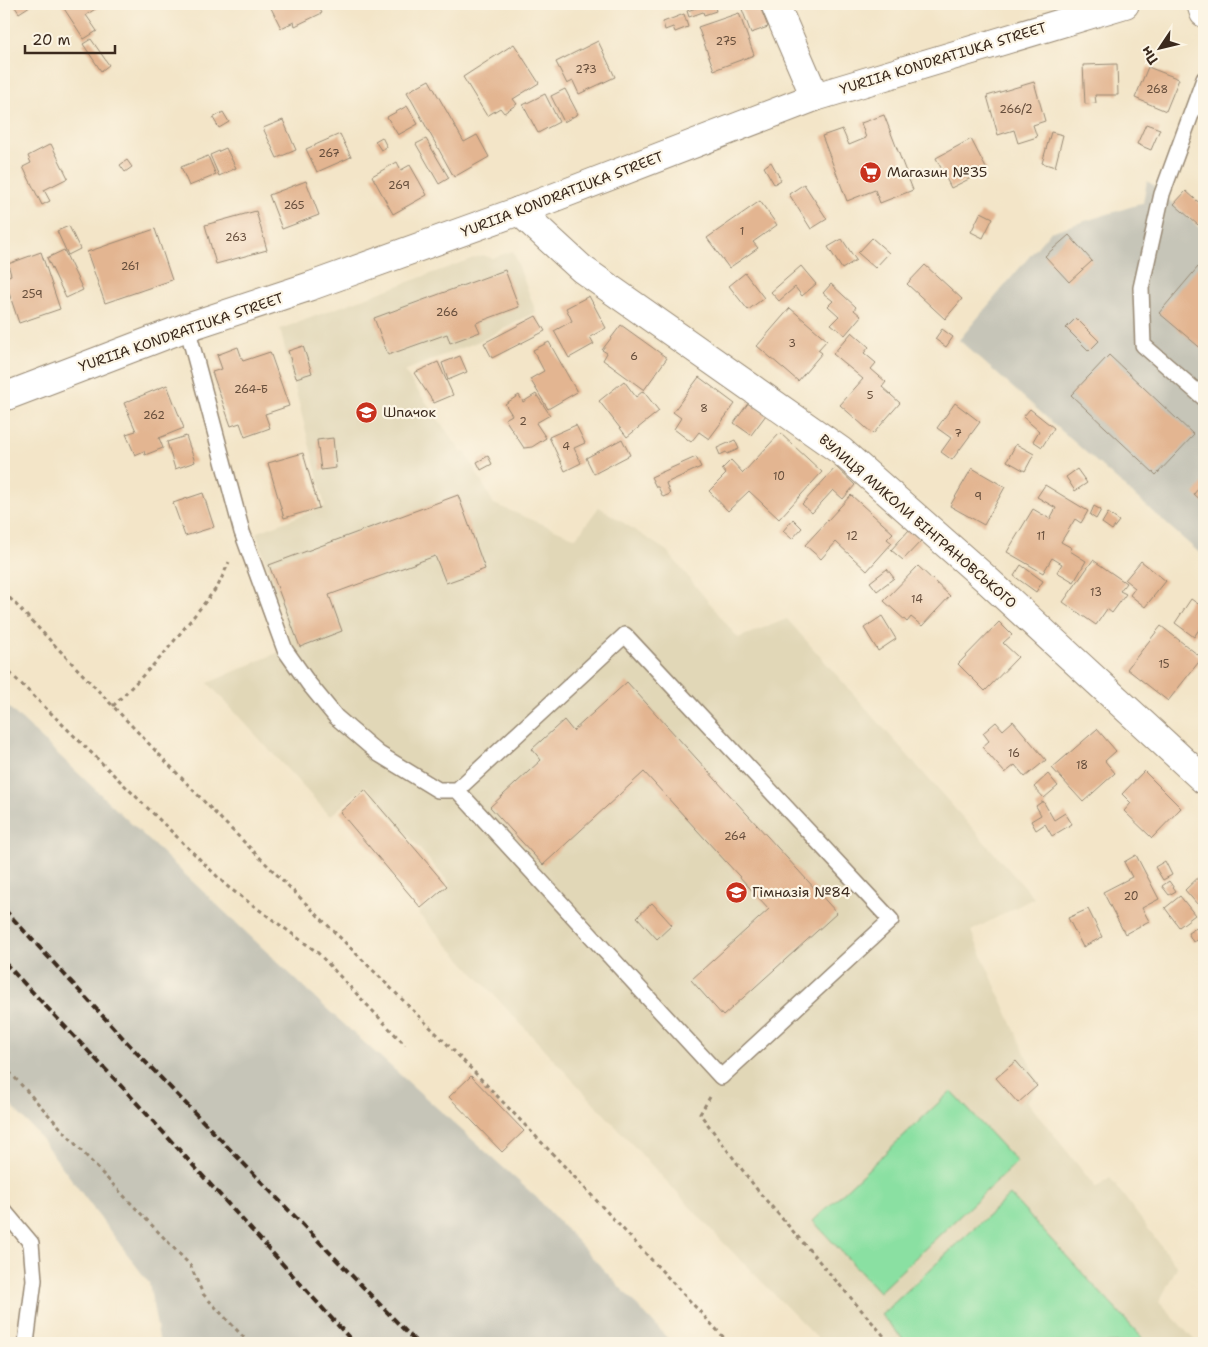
<svg xmlns="http://www.w3.org/2000/svg" width="1208" height="1347" font-family="'Shantell Sans',sans-serif">
<rect width="100%" height="100%" fill="#fcf5e5"/>
<filter id="ink" filterUnits="userSpaceOnUse"><feTurbulence type="fractalNoise" baseFrequency=".02" numOctaves="2"/><feDisplacementMap in="SourceGraphic" scale="10" xChannelSelector="R" yChannelSelector="G"/><feConvolveMatrix kernelMatrix="1 2 1 2 8 2 1 2 1" color-interpolation-filters="sRGB"/></filter>
<filter id="wash" filterUnits="userSpaceOnUse"><feTurbulence type="fractalNoise" baseFrequency=".0096" numOctaves="4" result="noise"/><feDisplacementMap in="SourceGraphic" scale="20" xChannelSelector="R" yChannelSelector="G"/><feGaussianBlur stdDeviation="1.12" result="paint"/><feColorMatrix in="noise" values="0 0 0 0 0 0 0 0 0 0 0 0 0 0 0 0 0 1.4 0 .05"/><feComposite in="paint" operator="in"/></filter>
<g filter="url(#wash)">
<rect width="100%" height="100%" fill="#f3e5c8"/>
<polygon fill="#e1d7b7" points="513,251 536,312 482,340 404,371 462,453 465,452 494,504 576,538 599,507 667,551 738,638 787,619 1034,898 971,931 1039,1085 1027,1101 1096,1188 1110,1178 1177,1267 1159,1302 1197,1343 822,1343 717,1236 418,913 451,886 366,786 330,816 208,683 293,646 256,533 325,506 280,329 482,255 492,258"/>
<g fill="#c6c5b8">
<polygon points="1147,181 1156,187 1173,204 1204,232 1204,557 959,340 1050,232 1143,203"/>
<polygon points="4,703 327,1009 536,1197 672,1343 160,1343 149,1283 36,1132 4,1098"/>
</g>
<g fill="#8ae0a2" stroke="#628560">
<polygon points="951,1091 1017,1162 879,1292 813,1221"/>
<polygon points="1010,1195 1147,1343 907,1343 881,1315"/>
</g>
<g id="blocks">
<g fill="#e3b591">
<polygon points="13,4 33,4 19,13"/>
<polygon points="61,4 103,4 86,15 97,31 84,39"/>
<polygon points="269,4 317,4 322,13 295,26 294,22 281,28"/>
<polygon points="708,4 714,4 716,11 704,15 703,12 689,17 687,11"/>
<polygon points="740,4 759,4 768,27 751,33"/>
<polygon points="739,13 754,55 714,70 698,27"/>
<polygon points="684,14 688,27 675,32 673,27 665,30 663,22"/>
<polygon points="91,39 109,65 101,71 83,44"/>
<polygon points="598,41 615,77 579,94 573,81 567,84 556,62"/>
<polygon points="514,44 539,83 513,99 517,104 504,113 500,108 487,116 463,77"/>
<polygon points="1117,64 1118,95 1095,95 1096,103 1085,104 1083,65"/>
<polygon points="1148,67 1179,79 1166,111 1135,98"/>
<polygon points="429,80 464,142 477,135 489,157 454,177 407,92"/>
<polygon points="1034,82 1045,121 1033,125 1037,137 1018,143 1014,130 998,135 987,96"/>
<polygon points="565,89 578,114 564,122 551,96"/>
<polygon points="545,94 559,122 538,133 523,105"/>
<polygon points="407,106 418,124 398,135 387,117"/>
<polygon points="223,112 229,122 219,128 213,118"/>
<polygon points="884,115 913,190 880,203 875,190 847,201 822,136 842,129 849,145 866,138 861,123"/>
<polygon points="283,120 296,150 277,158 263,128"/>
<polygon points="1146,124 1160,129 1151,150 1137,144"/>
<polygon points="1051,132 1063,135 1055,167 1042,163"/>
<polygon points="340,134 351,157 317,172 306,149"/>
<polygon points="382,137 387,147 381,150 375,141"/>
<polygon points="426,139 449,178 439,184 416,144"/>
<polygon points="971,139 987,170 951,188 936,158"/>
<polygon points="51,144 68,178 44,190 50,201 42,205 23,167 31,163 28,156"/>
<polygon points="226,148 236,168 219,176 210,155"/>
<polygon points="208,156 216,175 189,186 181,167"/>
<polygon points="127,160 132,167 125,172 120,165"/>
<polygon points="397,162 401,170 410,165 427,195 393,214 372,176"/>
<polygon points="771,162 781,180 774,184 764,167"/>
<polygon points="306,181 319,215 282,229 269,195"/>
<polygon points="804,184 827,219 811,229 789,194"/>
<polygon points="1186,191 1204,207 1204,218 1198,225 1174,204"/>
<polygon points="760,201 777,225 753,242 758,248 729,268 707,238"/>
<polygon points="256,211 267,250 216,264 205,225"/>
<polygon points="981,212 993,218 983,238 971,232"/>
<polygon points="69,226 80,249 68,255 57,231"/>
<polygon points="155,229 172,280 105,303 87,252"/>
<polygon points="1069,235 1092,261 1069,282 1045,256"/>
<polygon points="872,238 889,253 875,268 858,253"/>
<polygon points="842,239 856,260 842,269 828,247"/>
<polygon points="64,250 83,290 66,298 47,258"/>
<polygon points="41,252 60,309 19,323 4,278 11,275 8,264"/>
<polygon points="925,265 962,299 945,319 907,284"/>
<polygon points="801,266 816,284 802,296 795,287 779,301 771,292"/>
<polygon points="1198,267 1204,273 1204,351 1159,313"/>
<polygon points="505,270 519,307 476,323 480,332 450,343 447,334 388,355 374,318"/>
<polygon points="745,273 764,298 748,310 729,286"/>
<polygon points="831,284 856,307 854,310 861,316 845,335 831,324 839,316 828,306 833,301 823,293"/>
<polygon points="589,296 606,328 590,337 594,344 569,358 554,331 572,321 566,308"/>
<polygon points="790,308 827,340 818,350 822,353 798,381 757,346"/>
<polygon points="536,316 545,331 492,358 484,343"/>
<polygon points="1076,318 1099,341 1089,351 1066,328"/>
<polygon points="621,325 667,358 644,390 603,360 607,353 602,350"/>
<polygon points="942,329 953,337 946,347 935,339"/>
<polygon points="852,332 869,347 864,353 876,363 871,369 886,382 882,387 900,403 873,434 840,405 863,379 833,354"/>
<polygon points="549,342 577,392 548,409 530,379 544,371 533,350"/>
<polygon points="303,346 312,373 296,378 288,351"/>
<polygon points="238,347 243,361 270,352 289,406 265,414 270,428 245,437 240,423 231,426 212,372 222,369 217,355"/>
<polygon points="1109,355 1194,435 1156,475 1071,395"/>
<polygon points="460,356 467,372 448,380 442,363"/>
<polygon points="438,362 453,395 434,403 414,373"/>
<polygon points="699,377 735,404 709,439 699,432 691,442 674,429 681,418 673,412"/>
<polygon points="624,381 636,397 643,391 659,411 627,437 599,401"/>
<polygon points="167,385 184,428 159,438 163,448 145,455 144,451 135,455 126,434 136,431 124,403"/>
<polygon points="536,394 550,415 536,423 546,438 532,447 524,448 505,419 512,415 505,404 519,395 523,402"/>
<polygon points="749,402 766,415 751,435 734,423"/>
<polygon points="955,403 980,422 952,460 941,452 951,438 937,428"/>
<polygon points="1030,409 1054,428 1042,447 1033,441 1039,431 1023,417"/>
<polygon points="576,425 585,443 574,448 581,463 565,471 549,437"/>
<polygon points="780,433 822,472 779,519 749,491 728,511 709,491 726,474 722,469 731,460 743,473"/>
<polygon points="186,436 195,462 175,469 167,442"/>
<polygon points="333,438 336,468 321,470 317,440"/>
<polygon points="622,439 630,455 594,474 586,458"/>
<polygon points="735,440 739,449 727,454 726,452 720,455 717,448"/>
<polygon points="1016,444 1034,454 1025,471 1007,461"/>
<polygon points="303,453 319,508 284,518 268,463"/>
<polygon points="488,456 492,464 481,470 477,462"/>
<polygon points="696,457 701,467 666,483 670,494 663,497 658,487 656,487 651,477"/>
<polygon points="836,467 855,485 843,499 833,490 812,513 802,504"/>
<polygon points="972,468 1005,487 984,525 950,506"/>
<polygon points="1077,469 1087,483 1075,491 1066,477"/>
<polygon points="1204,481 1204,503 1194,494"/>
<polygon points="1045,485 1088,511 1081,523 1075,519 1061,542 1072,548 1070,551 1086,561 1074,582 1057,572 1062,564 1052,558 1043,573 1007,552 1033,509 1050,519 1056,508 1037,497"/>
<polygon points="203,493 214,527 185,536 173,503"/>
<polygon points="458,495 485,569 446,583 435,556 329,595 342,631 300,647 269,565"/>
<polygon points="851,495 893,533 887,539 892,543 867,571 836,542 821,559 805,545"/>
<polygon points="1094,506 1101,510 1096,519 1090,515"/>
<polygon points="1108,513 1119,521 1112,530 1102,523"/>
<polygon points="793,519 802,528 792,539 783,531"/>
<polygon points="909,530 921,541 903,560 891,550"/>
<polygon points="1093,560 1126,583 1120,591 1126,594 1112,613 1107,609 1096,625 1063,602"/>
<polygon points="1141,561 1166,581 1145,607 1130,595 1135,588 1125,580"/>
<polygon points="1021,565 1043,581 1036,592 1014,576"/>
<polygon points="918,566 950,596 922,626 911,617 907,622 884,601"/>
<polygon points="887,569 894,578 877,591 870,582"/>
<polygon points="1191,599 1204,608 1204,622 1194,637 1175,623"/>
<polygon points="882,616 896,639 878,651 864,628"/>
<polygon points="999,622 1012,635 1003,643 1018,657 985,691 958,664"/>
<polygon points="1161,626 1202,658 1168,701 1127,669"/>
<polygon points="627,682 837,913 723,1016 691,980 769,909 644,772 543,865 490,807 541,760 532,749 564,720 573,731"/>
<polygon points="1013,721 1046,760 1025,777 1015,765 1005,773 982,747 989,741 983,733 996,722 1003,730"/>
<polygon points="1097,729 1116,751 1105,761 1115,773 1083,802 1052,768"/>
<polygon points="1144,771 1181,808 1152,838 1124,811 1131,803 1122,794"/>
<polygon points="1048,774 1058,786 1044,798 1034,787"/>
<polygon points="365,790 447,886 421,908 340,812"/>
<polygon points="1043,801 1054,820 1065,813 1072,824 1052,836 1045,824 1036,830 1031,821 1041,815 1036,806"/>
<polygon points="1136,855 1159,899 1142,908 1149,921 1125,934 1103,892 1132,877 1124,862"/>
<polygon points="1165,861 1172,875 1163,880 1155,867"/>
<polygon points="1204,872 1204,912 1185,890"/>
<polygon points="1169,881 1176,891 1169,895 1162,886"/>
<polygon points="1180,896 1195,915 1179,927 1165,908"/>
<polygon points="652,903 672,925 657,939 637,917"/>
<polygon points="1088,909 1102,937 1083,947 1068,918"/>
<polygon points="1196,928 1202,938 1193,942 1188,933"/>
<polygon points="1016,1061 1037,1086 1018,1103 996,1078"/>
<polygon points="471,1076 524,1131 502,1152 449,1097"/>
</g>
</g>
</g>
<g filter="url(#ink)">
<use href="#blocks" fill-opacity="0" stroke="#978873" stroke-width="1"/>
<g fill="none" stroke-linecap="round" stroke-linejoin="round">
<defs>
<g id="service">
<polyline points="1204,79 1162,194 1141,288 1143,345 1204,398"/>
<polyline points="187,327 242,532 285,650 309,684 336,717 379,754 438,790 457,790 625,635 891,920 721,1077 457,790"/>
<polyline points="4,1211 31,1243 34,1280 26,1343"/>
</g>
<g id="minor">
<polyline points="775,4 815,97"/>
<polyline points="1201,4 1204,13"/>
<polyline points="519,211 582,269 841,451 985,578 1204,780"/>
</g>
<polyline id="tertiary" points="4,397 187,327 311,286 519,211 815,97 1125,4"/>
</defs>
<use href="#service" stroke="#978873" stroke-width="18"/>
<use href="#minor" stroke="#978873" stroke-width="30"/>
<use href="#tertiary" stroke="#978873" stroke-width="30"/>
<g stroke="#978873" stroke-width="3" stroke-dasharray="4 4" stroke-linecap="butt">
<polyline points="4,592 216,814 455,1052 568,1170 729,1343"/>
<polyline points="4,667 228,887 317,952 405,1045"/>
<polyline points="113,706 162,656 218,586 229,562"/>
<polyline points="4,1066 100,1171 190,1265 203,1294 249,1343"/>
<polyline points="710,1097 700,1114 759,1192 890,1343"/>
</g>
<use href="#service" stroke="#fff" stroke-width="15"/>
<use href="#minor" stroke="#fff" stroke-width="28"/>
<use href="#tertiary" stroke="#fff" stroke-width="28"/>
<g stroke="#3b2a1e" stroke-width="4" stroke-dasharray="8 4" stroke-linecap="butt">
<polyline points="4,909 135,1051 417,1343"/>
<polyline points="4,962 124,1089 354,1343"/>
</g>
</g>
</g>
<defs>
<symbol id="supermarket-disc" viewBox="-11 -11 22 22"><circle r="9.5" fill="#c8321e" stroke="#fcf5e5"/><path d="M-6-5.5h2.5l.6 2H6L4.5 2H-2.5L-4.4-4H-6ZM-1.5 3.2a1.3 1.3 0 1 0 .1 0ZM3 3.2a1.3 1.3 0 1 0 .1 0Z" fill="#fff"/></symbol>
<symbol id="school-disc" viewBox="-11 -11 22 22"><circle r="9.5" fill="#c8321e" stroke="#fcf5e5"/><path d="M0-5L7-2L0 1L-7-2ZM-4 1L0 2.5L4 1V4Q0 6-4 4Z" fill="#fff"/></symbol>
</defs>
<g fill-rule="evenodd">
<use href="#supermarket-disc" x="858" y="160" width="25" height="25"/>
<use href="#school-disc" x="354" y="400" width="25" height="25"/>
<use href="#school-disc" x="724" y="880" width="25" height="25"/>
</g>
<g text-anchor="middle" stroke-width="4.5" stroke-linejoin="round" paint-order="stroke">
<g font-size="11" fill="#654d3b">
<text x="726" y="45">275</text>
<text x="586" y="73">273</text>
<text x="1157" y="93">268</text>
<text x="1016" y="113">266/2</text>
<text x="329" y="157">267</text>
<text x="399" y="189">269</text>
<text x="294" y="209">265</text>
<text x="742" y="235">1</text>
<text x="236" y="241">263</text>
<text x="130" y="270">261</text>
<text x="32" y="298">259</text>
<text x="447" y="316">266</text>
<text x="792" y="347">3</text>
<text x="634" y="360">6</text>
<text x="251" y="393">264-Б</text>
<text x="870" y="399">5</text>
<text x="704" y="412">8</text>
<text x="154" y="419">262</text>
<text x="523" y="425">2</text>
<text x="958" y="437">7</text>
<text x="566" y="450">4</text>
<text x="779" y="480">10</text>
<text x="978" y="500">9</text>
<text x="852" y="540">12</text>
<text x="1041" y="540">11</text>
<text x="1096" y="596">13</text>
<text x="917" y="603">14</text>
<text x="1164" y="668">15</text>
<text x="1014" y="757">16</text>
<text x="1082" y="769">18</text>
<text x="735" y="840">264</text>
<text x="1131" y="900">20</text>
</g>
<g font-size="14" fill="#3b2a1e" stroke="#fcf5e5">
<text transform="translate(943 58) rotate(-17)" y="5">YURIIA KONDRATIUKA STREET</text>
<text transform="translate(562 194) rotate(-21)" y="5">YURIIA KONDRATIUKA STREET</text>
<text transform="translate(181 332) rotate(-19)" y="5">YURIIA KONDRATIUKA STREET</text>
<text transform="translate(918 521) rotate(41)" y="5">ВУЛИЦЯ МИКОЛИ ВІНГРАНОВСЬКОГО</text>
</g>
<g font-size="14" fill="#3b2a1e" stroke="#fcf5e5" text-anchor="start">
<text x="887" y="177">Магазин №35</text>
<text x="383" y="417">Шпачок</text>
<text x="752" y="897">Гімназія №84</text>
</g>
</g>
<rect width="1208" height="1347" fill="none" stroke="#fcf5e5" stroke-width="20"/>
<g transform="translate(1160 48) rotate(235)" stroke="#fcf5e5" stroke-width="4" paint-order="stroke">
<path d="M0-4L9 19L0 12L-9 19Z" fill="#3b2a1e"/>
<text y="-8" font-size="14" font-weight="bold" text-anchor="middle" fill="#3b2a1e">Пн</text>
</g>
<path d="M25 45v8h90v-8" fill="none" stroke="#3b2a1e" stroke-width="2.5"/>
<text x="32" y="45" font-size="15" fill="#3b2a1e" stroke="#fcf5e5" stroke-width="4" paint-order="stroke">20 m</text>
</svg>
